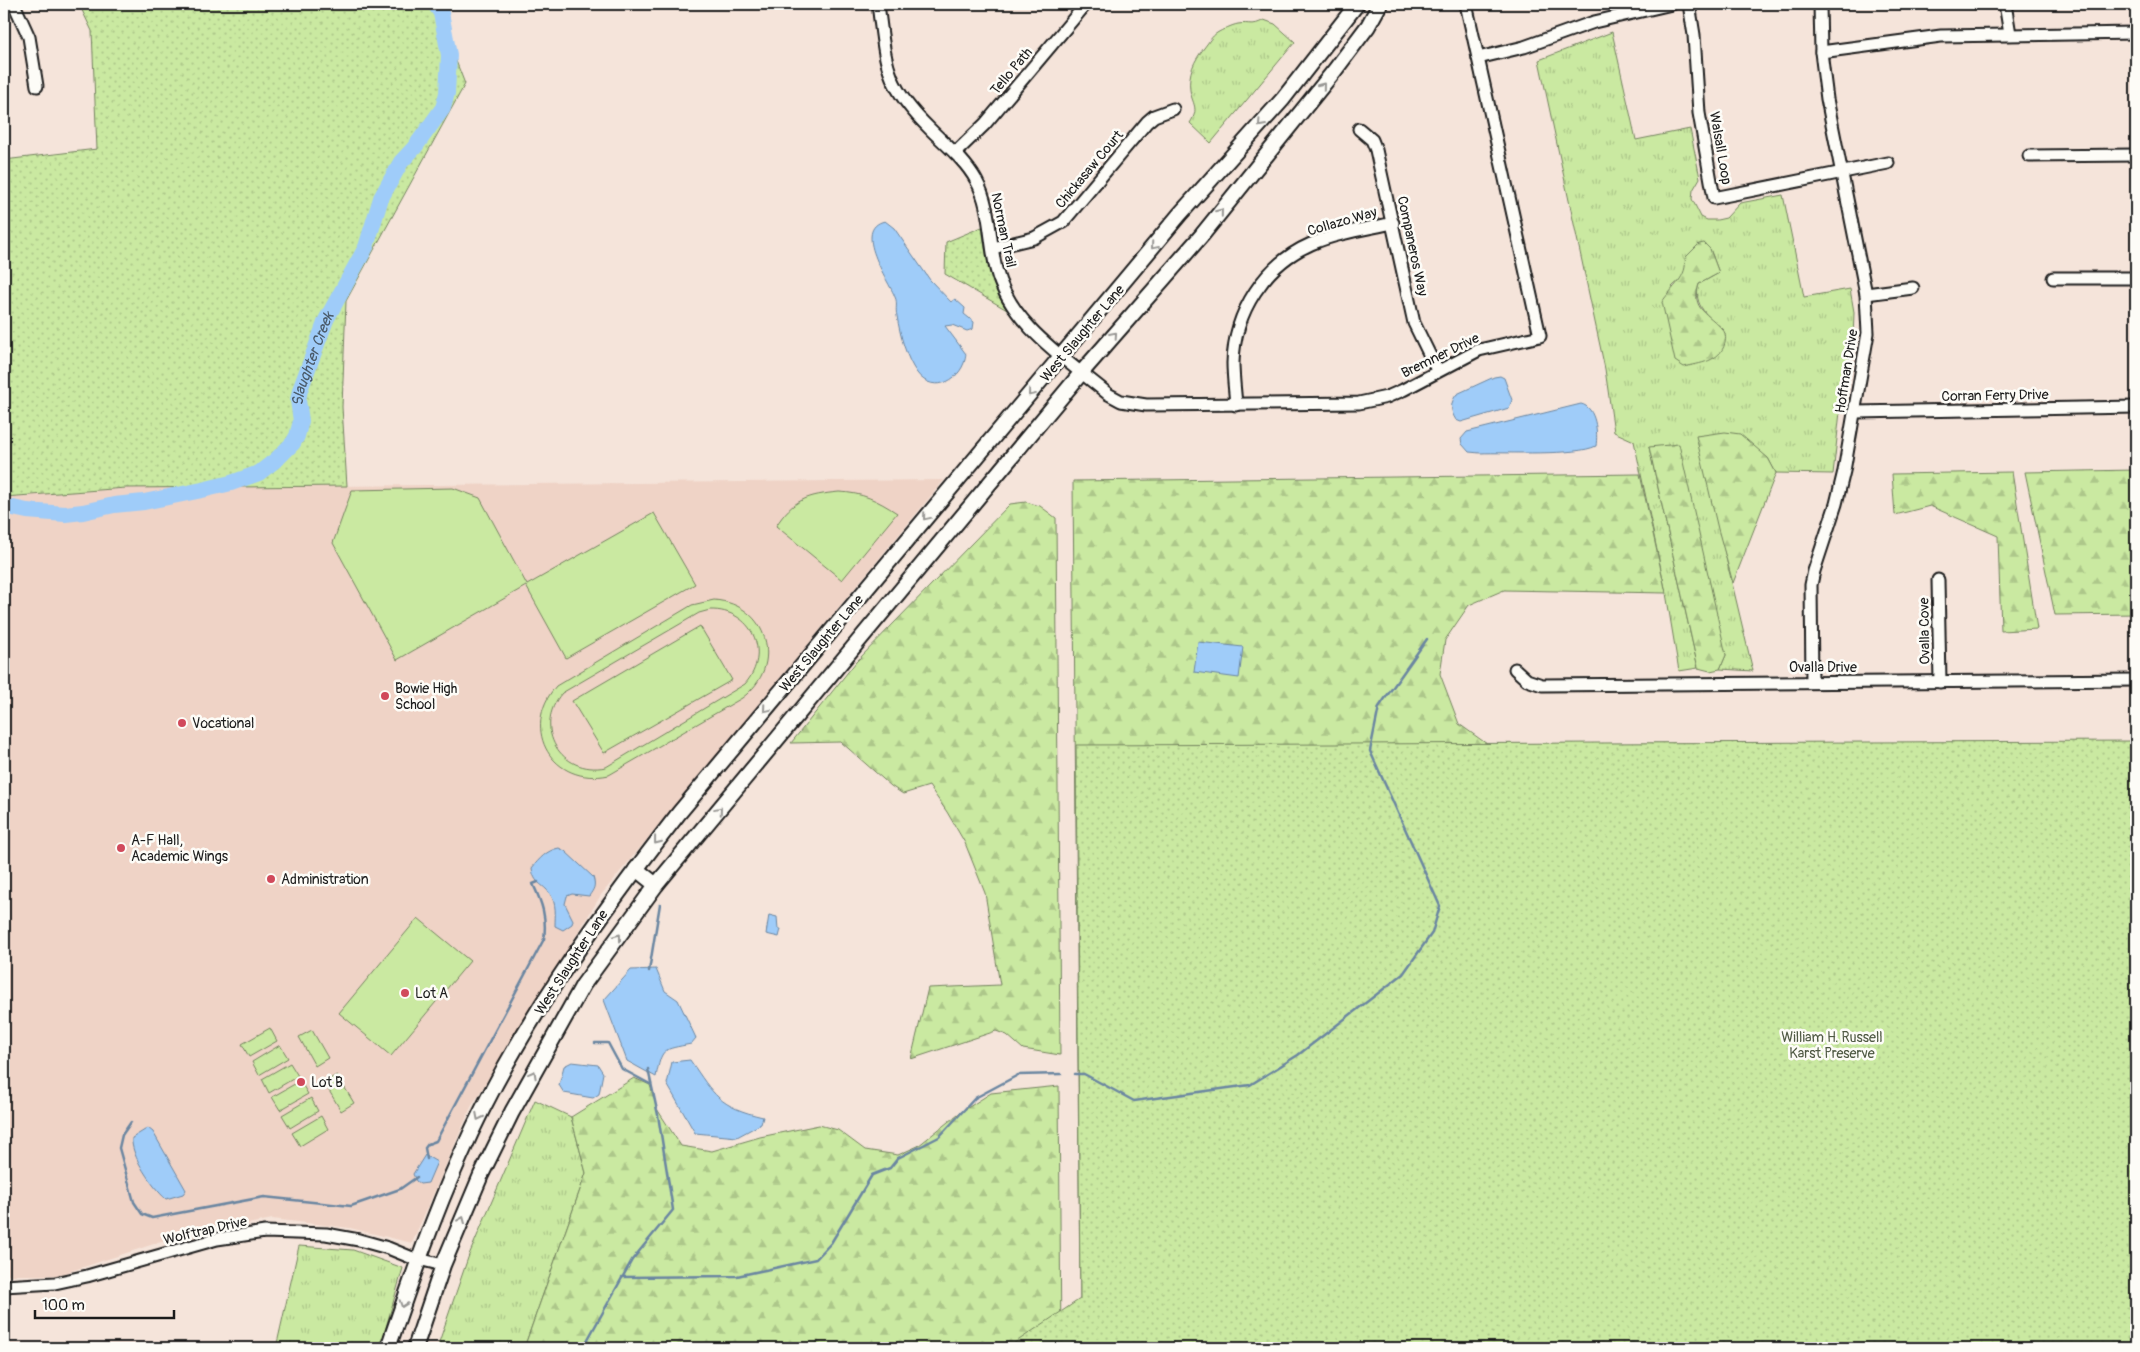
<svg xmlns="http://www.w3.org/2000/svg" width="2140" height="1352" font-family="Pangolin,sans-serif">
<defs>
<pattern id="grass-tufts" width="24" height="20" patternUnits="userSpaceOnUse" patternTransform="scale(1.25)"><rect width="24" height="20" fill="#cae9a1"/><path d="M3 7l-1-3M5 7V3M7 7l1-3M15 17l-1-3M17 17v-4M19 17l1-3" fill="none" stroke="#adc78a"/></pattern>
<pattern id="forest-firs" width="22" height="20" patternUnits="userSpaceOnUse" patternTransform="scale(1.25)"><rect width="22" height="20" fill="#cae9a1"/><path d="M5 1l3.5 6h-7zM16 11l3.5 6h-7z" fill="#adc78a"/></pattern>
<pattern id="park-dots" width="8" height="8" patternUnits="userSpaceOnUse" patternTransform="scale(1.25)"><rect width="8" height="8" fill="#cae9a1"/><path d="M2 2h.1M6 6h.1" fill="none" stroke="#adc78a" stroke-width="1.8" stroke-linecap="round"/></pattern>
</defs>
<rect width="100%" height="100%" fill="#f5e4da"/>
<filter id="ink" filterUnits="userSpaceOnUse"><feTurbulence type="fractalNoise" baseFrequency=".02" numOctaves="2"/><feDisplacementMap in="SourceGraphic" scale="10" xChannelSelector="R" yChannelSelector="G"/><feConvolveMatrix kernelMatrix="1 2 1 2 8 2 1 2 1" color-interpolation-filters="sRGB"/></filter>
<g filter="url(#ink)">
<polygon fill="#efd3c6" points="944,480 601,895 471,1107 412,1243 350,1228 272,1219 157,1243 59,1275 4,1275 4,497 126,488"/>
<g fill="url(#grass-tufts)" stroke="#73825e" fill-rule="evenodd">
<path d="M 1264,20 L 1275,24 L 1295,42 L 1211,143 L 1190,123 C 1200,108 1192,104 1190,90 C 1188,73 1194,61 1204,48 C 1208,43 1212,36 1217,33 C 1222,30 1232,25 1238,24 C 1250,22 1252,27 1264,20 Z"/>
<path d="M 1612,32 L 1636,140 L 1690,129 L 1700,178 L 1693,190 L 1692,199 L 1701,217 L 1707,220 L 1717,220 L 1726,218 L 1740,203 L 1783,195 L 1804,297 L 1850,289 L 1854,312 L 1853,341 L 1841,403 L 1833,474 L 1776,473 L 1768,458 L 1697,436 L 1753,671 L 1720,669 L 1726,655 L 1649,447 L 1698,668 L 1679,671 L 1666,593 L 1634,441 L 1614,432 L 1605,369 L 1539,60 ZM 1710,249 L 1719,273 L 1699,284 C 1692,306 1709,317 1724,330 L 1672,287 L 1682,278 L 1687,268 Z"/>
<polygon points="535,1100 571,1117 586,1173 524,1348 437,1348 469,1255"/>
<polygon points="299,1246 353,1250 403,1268 380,1348 276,1348"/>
</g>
<g fill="url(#forest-firs)" stroke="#73825e">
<path d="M 1704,243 L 1710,249 L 1719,273 L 1699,284 C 1690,310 1709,313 1722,329 C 1726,332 1726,339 1725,343 C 1720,362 1700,363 1684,367 L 1675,361 L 1662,302 C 1672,287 1688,277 1685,258 L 1699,244 Z"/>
<polygon points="1725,432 1740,434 1768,458 1776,473 1733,583 1718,529 1696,436"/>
<polygon points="1679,444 1726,655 1720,669 1710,671 1698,668 1649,447"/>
<polygon points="2136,470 2136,614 2055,615 2025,472"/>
<polygon points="2012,472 2037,629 2001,631 1998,536 1930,506 1895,515 1892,474"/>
<polygon points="1640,474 1666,593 1504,590 1469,605 1445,640 1440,674 1459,724 1487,744 1697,743 1080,1299 1073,481"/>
<polygon points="1026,502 1040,506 1056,518 1060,1055 1023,1049 1007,1035 996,1031 911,1059 928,988 1000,985 985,893 965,843 947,812 929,786 903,794 891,786 841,742 791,743 856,662 1010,504"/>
<polygon points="634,1078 650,1085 657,1109 681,1146 712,1151 760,1137 819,1125 838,1130 865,1150 898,1155 918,1146 958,1114 991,1093 1059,1086 1061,1348 524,1348 586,1173 571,1117"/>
</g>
<g fill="url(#park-dots)" stroke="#73825e">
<polygon points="79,4 433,4 435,7 465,84 346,301 342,407 347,486 126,488 4,497 4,160 97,149 92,31"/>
<path d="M 982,227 C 986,257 990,285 1007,310 L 945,274 L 946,242 Z"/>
<polygon points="2136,741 2136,1348 1007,1348 1080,1299 1076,745"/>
</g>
<g fill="#cae9a1" stroke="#73825e" fill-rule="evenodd">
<polygon points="453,488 480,498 527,585 654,513 695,584 566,658 526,586 397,660 333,543 352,490"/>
<path d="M 839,492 C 863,493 877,500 897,513 L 842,580 L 776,526 C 793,499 808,495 839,492 Z"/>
<path d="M 714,600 C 768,604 786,666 742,698 L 609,775 C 553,787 519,730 556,686 L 692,605 ZM 710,610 C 752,609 772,653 745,684 L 606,767 C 561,776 532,728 562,693 L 699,613 Z"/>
<polygon points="700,626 732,680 604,753 572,701"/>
<polygon points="418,918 470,961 391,1056 339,1013"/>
<polygon points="270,1028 277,1041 249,1057 242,1044"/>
<polygon points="312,1030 328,1058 315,1066 299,1037"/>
<polygon points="280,1045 288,1058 259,1075 252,1062"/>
<polygon points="290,1063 298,1076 269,1093 262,1079"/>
<polygon points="337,1075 354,1103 341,1111 324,1082"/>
<polygon points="300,1081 308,1094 280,1110 272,1097"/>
<polygon points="311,1098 318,1111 290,1128 282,1115"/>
<polygon points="321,1116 328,1129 300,1146 292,1133"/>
</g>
<g fill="#9fccf9" stroke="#6b86a1">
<path d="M 885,221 L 894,228 L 930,280 L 951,302 L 955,299 L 965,308 L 964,314 L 974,322 L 973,329 L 967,331 L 952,325 L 945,326 L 966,354 C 964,379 934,396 917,373 C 906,358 900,335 897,316 C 895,309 898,303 895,297 C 889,281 851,228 885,221 Z"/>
<path d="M 1500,376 L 1504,378 L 1512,400 L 1509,408 L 1461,422 L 1456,420 C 1450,411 1450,402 1457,394 L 1494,377 Z"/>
<path d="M 1581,404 C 1596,407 1598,433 1596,446 C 1577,456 1505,452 1480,453 L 1469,452 L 1462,444 L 1461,439 L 1467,432 Z"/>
<polygon points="1198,642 1243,647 1239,678 1194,672"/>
<path d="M 559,848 L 565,851 L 593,877 C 596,886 594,889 589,896 L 572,894 L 567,896 L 565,904 L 573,920 L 572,924 L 563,930 L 555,926 C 555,915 557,904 550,894 C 543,883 534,885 532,868 C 539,859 547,850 559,848 Z"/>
<polygon points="769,915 777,917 778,929 781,929 779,937 766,934"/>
<path d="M 656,969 L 665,991 L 678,1000 L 696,1038 L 691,1044 C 662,1050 662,1047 656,1077 L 627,1061 L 604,1000 L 631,970 Z"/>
<path d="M 690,1060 C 714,1095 719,1107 763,1117 L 761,1124 L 737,1137 L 695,1133 L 667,1084 L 672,1062 Z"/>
<polygon points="572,1062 598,1065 603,1073 599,1094 593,1098 564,1093 559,1085 564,1066"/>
<path d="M 148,1128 L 153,1132 L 186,1190 L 183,1194 L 166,1199 C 153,1188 130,1155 132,1138 Z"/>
<polygon points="425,1155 437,1162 428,1183 420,1184 416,1181 413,1174"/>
</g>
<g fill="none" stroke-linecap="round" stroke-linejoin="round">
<g stroke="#6b86a1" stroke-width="2.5">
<polyline points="649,971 660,904"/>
<polyline points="595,1043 608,1043 622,1069 650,1084"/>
<polyline points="1075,1074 1084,1074 1134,1101 1250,1085 1298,1055 1403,974 1432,933 1440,906 1370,751 1379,707 1427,639"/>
<polyline points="131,1122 122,1135 119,1148 134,1202 142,1214 152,1218 264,1197 351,1206 400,1189 417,1177"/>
<path d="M 427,1159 L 425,1148 L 428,1144 L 436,1141 L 544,939 C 547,917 542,903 533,884 L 538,882"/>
<polyline points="622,1277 737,1276 816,1259 831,1243 872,1175 890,1168 898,1158 939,1137 975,1098 1018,1075 1061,1074"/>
<polyline points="583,1348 632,1260 673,1210 658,1115 648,1069"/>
</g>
<path stroke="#9fccf9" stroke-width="16" id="s1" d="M 4,506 L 27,511 L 65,514 L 83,512 L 114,505 L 144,502 L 202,490 L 231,483 L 259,473 L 277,459 L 293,443 L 297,436 L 301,421 L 298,400 L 300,390 L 326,320 L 366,247 L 381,198 L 401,162 L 415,147 L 443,108 L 447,93 L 449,55 L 441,13 L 435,4"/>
<defs>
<g id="minor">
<polyline points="14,4 29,37 37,86"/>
<path d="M 878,4 C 886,64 884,84 930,129 C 946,145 965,160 976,180 C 991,207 989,239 996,269 C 1010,325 1066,359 1108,394 L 1121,401 L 1146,405 L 1359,403 L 1387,397 L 1403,390 L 1479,350 L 1540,336 L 1466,4"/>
<polyline points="1689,4 1694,35 1699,113 1714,198 1888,163"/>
<polyline points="2005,4 2010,34"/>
<polyline points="1821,52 1941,36 2136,33"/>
<polyline points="1478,58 1524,47 1594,22 1672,4"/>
<polyline points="1359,129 1372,140 1376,150 1414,323 1437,370"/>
<polyline points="955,153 985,124 1086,4"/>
<polyline points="2029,156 2136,155"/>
<polyline points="993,248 1034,238 1063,222 1147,122 1154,116 1173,109"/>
<polyline points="2053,278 2136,278"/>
<polyline points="1866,294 1913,288"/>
<path d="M 1236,405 C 1235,391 1233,377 1233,363 C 1234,312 1265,264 1311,244 C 1336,233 1366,229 1393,223"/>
<polyline points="1855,412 2136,407"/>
<polyline points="1938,580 1940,682"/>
<polyline points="1515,669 1527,680 1542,685 2136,680"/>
<polyline points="1812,682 1811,585 1814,571 1836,504 1844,471 1868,333 1866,294 1827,99 1821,52 1820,4"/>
<polyline points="4,1286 55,1283 87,1276 217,1239 265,1232 326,1234 359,1240 388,1248 410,1257 443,1265"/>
</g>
<g id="major">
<polyline points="636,869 656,885"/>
<path d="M 388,1348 C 410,1284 432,1219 460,1157 C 515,1031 596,920 679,813 L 1180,214 L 1283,99 L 1357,4"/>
<polyline points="415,1348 443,1265 481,1175 512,1112 583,985 656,885 1082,372 1202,235 1335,70 1368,26 1380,4"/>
</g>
</defs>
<use href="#minor" stroke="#1c1c1c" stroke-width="15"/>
<use href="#major" stroke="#1c1c1c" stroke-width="18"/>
<use href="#minor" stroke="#fdfcf7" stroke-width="11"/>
<use href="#major" stroke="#fdfcf7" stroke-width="14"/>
</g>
<defs><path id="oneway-chevron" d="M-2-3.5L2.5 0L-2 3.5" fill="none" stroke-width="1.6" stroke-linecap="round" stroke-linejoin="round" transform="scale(1.25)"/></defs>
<g stroke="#989794">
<use href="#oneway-chevron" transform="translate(1322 86) rotate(-51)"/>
<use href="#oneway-chevron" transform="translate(1261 124) rotate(132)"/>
<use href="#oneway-chevron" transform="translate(1220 212) rotate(-51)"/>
<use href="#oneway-chevron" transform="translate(1154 246) rotate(130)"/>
<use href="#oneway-chevron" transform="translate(1114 335) rotate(-49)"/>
<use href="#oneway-chevron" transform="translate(1031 393) rotate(130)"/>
<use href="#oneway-chevron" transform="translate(926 517) rotate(130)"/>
<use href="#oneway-chevron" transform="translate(766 709) rotate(130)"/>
<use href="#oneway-chevron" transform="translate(719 810) rotate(-50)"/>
<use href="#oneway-chevron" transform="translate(657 841) rotate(128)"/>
<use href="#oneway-chevron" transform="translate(618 937) rotate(-54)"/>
<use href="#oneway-chevron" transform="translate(533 1074) rotate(-61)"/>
<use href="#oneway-chevron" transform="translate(479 1117) rotate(117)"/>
<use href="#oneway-chevron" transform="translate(462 1220) rotate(-67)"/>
<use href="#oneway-chevron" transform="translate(403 1304) rotate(109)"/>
</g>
</g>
<g fill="#d1495b" stroke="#fdfcf7" stroke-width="2">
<circle cx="385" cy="696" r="5"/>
<circle cx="182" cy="723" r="5"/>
<circle cx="121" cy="848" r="5"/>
<circle cx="271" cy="879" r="5"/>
<circle cx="405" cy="993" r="5"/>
<circle cx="301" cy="1082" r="5"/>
</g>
<g text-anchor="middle" stroke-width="5" stroke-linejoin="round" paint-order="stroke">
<g font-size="14" fill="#1c1c1c" stroke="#fdfcf7">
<text transform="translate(1011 71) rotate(-50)" y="5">Tello Path</text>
<text transform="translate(1721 148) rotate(80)" y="5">Walsall Loop</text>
<text transform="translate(1089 169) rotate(-50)" y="5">Chickasaw Court</text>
<text transform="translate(1342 221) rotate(-16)" y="5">Collazo Way</text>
<text transform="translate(1004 230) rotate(78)" y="5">Norman Trail</text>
<text transform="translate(1413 246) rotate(78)" y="5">Companeros Way</text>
<text transform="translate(1082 333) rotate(-50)" y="5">West Slaughter Lane</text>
<text transform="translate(1440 355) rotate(-26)" y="5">Bremner Drive</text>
<text transform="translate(1846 371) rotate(-81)" y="5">Hoffman Drive</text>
<text transform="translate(1995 395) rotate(-1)" y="5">Corran Ferry Drive</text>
<text transform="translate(1924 631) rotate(-91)" y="5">Ovalla Cove</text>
<text transform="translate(821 643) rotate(-50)" y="5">West Slaughter Lane</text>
<text x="1823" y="672">Ovalla Drive</text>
<text transform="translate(571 962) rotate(-57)" y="5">West Slaughter Lane</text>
<text transform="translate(205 1230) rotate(-13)" y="5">Wolftrap Drive</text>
</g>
<g font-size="14" fill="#1c1c1c" stroke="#fdfcf7" text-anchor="start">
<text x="395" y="693">Bowie High<tspan x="395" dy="16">School</tspan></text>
<text x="192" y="728">Vocational</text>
<text x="131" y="845">A-F Hall,<tspan x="131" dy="16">Academic Wings</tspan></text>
<text x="281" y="884">Administration</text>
<text x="415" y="998">Lot A</text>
<text x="311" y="1087">Lot B</text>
</g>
<g font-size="14" fill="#505a44" stroke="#fdfcf7">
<text x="1832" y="1042">William H. Russell<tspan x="1832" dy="16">Karst Preserve</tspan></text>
</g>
<g font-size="15" font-style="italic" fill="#4a5a69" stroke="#fdfcf7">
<text dy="5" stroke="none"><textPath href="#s1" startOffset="394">Slaughter Creek</textPath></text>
</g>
</g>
<rect width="2140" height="1352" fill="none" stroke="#fdfcf7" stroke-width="20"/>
<rect x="10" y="10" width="2120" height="1332" fill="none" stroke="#1c1c1c" stroke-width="2" filter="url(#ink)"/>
<path d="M35 1310v8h139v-8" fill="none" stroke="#1c1c1c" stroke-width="2.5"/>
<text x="42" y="1310" font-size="15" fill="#1c1c1c" stroke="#fdfcf7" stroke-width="4" paint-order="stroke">100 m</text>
</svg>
